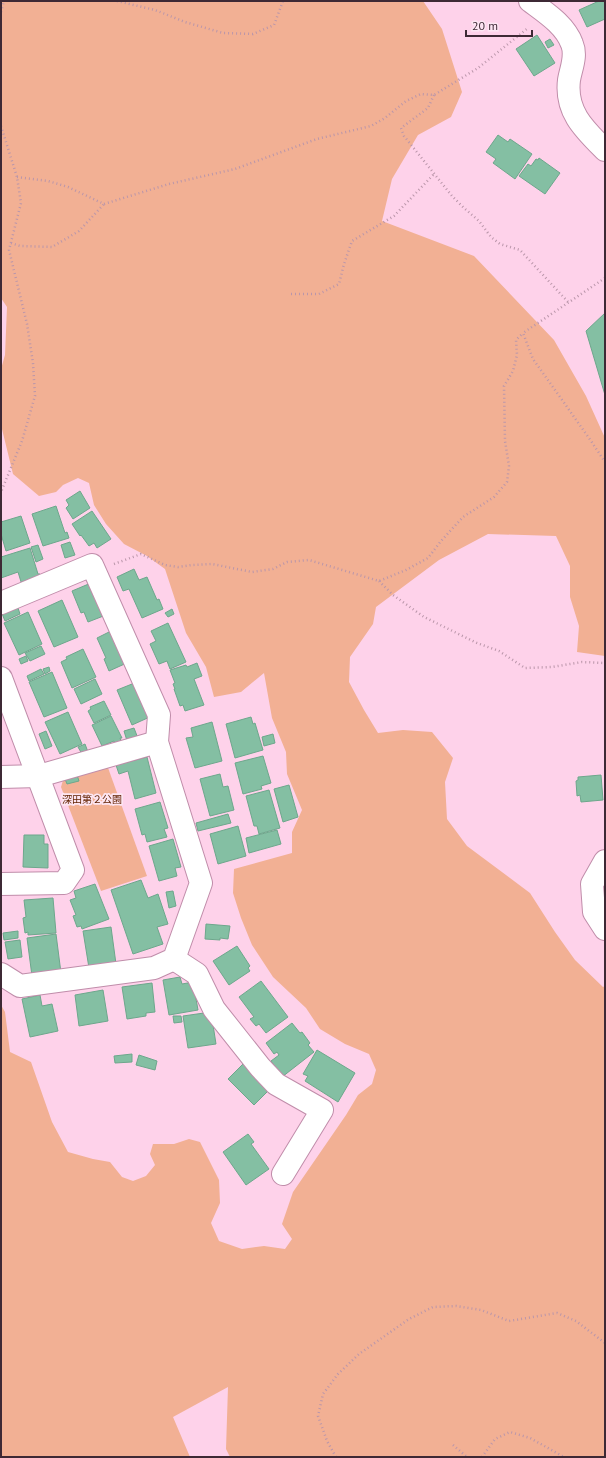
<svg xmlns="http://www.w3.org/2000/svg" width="606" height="1458" font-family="'PT Sans','Noto Sans JP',sans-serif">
<rect width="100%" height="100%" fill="#fed2ea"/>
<g fill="#f2b094">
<polygon points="1,1 423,1 442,29 462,92 451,117 418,135 392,179 382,221 474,256 554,340 586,396 605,438 605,656 577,652 579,626 570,597 570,566 556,536 488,534 439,560 376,607 373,624 350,657 349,682 364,710 378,733 403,730 432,732 453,758 445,782 447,819 467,846 530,893 555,932 575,960 603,987 605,986 605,1457 230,1457 226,1449 228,1387 173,1417 190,1457 1,1457 1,1005 5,1012 10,1052 31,1062 52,1122 68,1152 93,1159 110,1162 122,1177 133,1181 146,1176 155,1165 150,1154 153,1144 174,1144 189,1139 200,1142 219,1180 220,1203 211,1223 219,1241 242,1249 264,1246 285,1249 292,1239 282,1224 293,1192 346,1115 358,1095 372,1084 376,1070 369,1054 345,1044 320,1029 306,1008 273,977 252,945 241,918 233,893 234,869 292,853 292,832 302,810 287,774 286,752 272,718 264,673 241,692 214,697 206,667 186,633 165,569 147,556 124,544 106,524 94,505 89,483 78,478 63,485 56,492 39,496 13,474 1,425 1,369 5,355 7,307 1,298"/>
<polygon points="107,765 147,876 101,891 61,787 64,777"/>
</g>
<g fill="#84bfa3" stroke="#6da78c">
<polygon points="599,1 605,1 605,19 587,27 579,10"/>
<polygon points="537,35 555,63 534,76 516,49"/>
<polygon points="550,39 554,45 548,48 545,42"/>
<polygon points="498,135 508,142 510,139 532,154 515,179 493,163 496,159 486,152"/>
<polygon points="539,158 560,173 545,194 519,176 528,164 531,166 536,159 538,160"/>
<polygon points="605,313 605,395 586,331"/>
<polygon points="80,491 90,508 73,519 66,508 69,505 66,500"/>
<polygon points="56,506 65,533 67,532 69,538 43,546 32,514"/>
<polygon points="92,511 111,539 97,548 94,543 89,546 81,535 80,536 72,524"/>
<polygon points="21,516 30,543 6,551 1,534 1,522"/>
<polygon points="70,542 75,555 65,558 61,545"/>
<polygon points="38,545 43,559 36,562 31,547"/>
<polygon points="30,548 38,574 40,574 42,579 22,585 18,572 1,578 1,557"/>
<polygon points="134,569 139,580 147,577 157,600 159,599 163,609 142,618 129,589 123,591 117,577"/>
<polygon points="91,583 106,615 88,622 84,612 81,613 72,591"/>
<polygon points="62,600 78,637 54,647 38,611"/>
<polygon points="17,605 20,614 5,621 1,611"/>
<polygon points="172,609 174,614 168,617 165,613"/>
<polygon points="28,612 42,644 19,655 4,623"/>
<polygon points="168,623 186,662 170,669 167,661 159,664 150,644 156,641 151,631"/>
<polygon points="111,631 129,662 109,671 104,659 106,658 97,638"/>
<polygon points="41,646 45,654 30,661 25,653"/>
<polygon points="83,649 96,677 72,688 61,662 67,659 66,657"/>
<polygon points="26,656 28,661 21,664 19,659"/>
<polygon points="197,663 202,676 194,679 204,705 185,711 183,705 180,706 174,689 175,689 173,684 175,683 170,670 186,665 187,667"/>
<polygon points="49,667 50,671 45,674 43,669"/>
<polygon points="41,669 44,674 29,681 27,676"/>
<polygon points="52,672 67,708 44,717 29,682"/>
<polygon points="95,679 102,694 81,704 74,689"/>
<polygon points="137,682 152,716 132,725 117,690"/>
<polygon points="104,701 111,715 94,723 88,711 91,709 90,707"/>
<polygon points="68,712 82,744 60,754 45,722"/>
<polygon points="111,716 122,738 120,738 122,743 116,746 114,741 102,746 92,725"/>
<polygon points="251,717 253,724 255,723 263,750 235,758 226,724"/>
<polygon points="212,722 222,761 195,768 186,738 193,737 191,728"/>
<polygon points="134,728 139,741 128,744 124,731"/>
<polygon points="46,731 52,746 45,749 39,734"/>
<polygon points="273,734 275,743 264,746 262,737"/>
<polygon points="85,744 88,752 82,754 78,747"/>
<polygon points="263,756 271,783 261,786 262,789 243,794 235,763"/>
<polygon points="147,757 156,793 135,799 128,771 119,774 116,765"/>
<polygon points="220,774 223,787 228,786 234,810 210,816 200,779"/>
<polygon points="77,775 79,781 67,784 65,779"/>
<polygon points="601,775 603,800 581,802 580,795 577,796 576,781 578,780 578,777"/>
<polygon points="289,785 298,817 283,822 274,789"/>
<polygon points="269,790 280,828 259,834 257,826 254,826 246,796"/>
<polygon points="160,802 168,828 164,829 167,837 147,842 145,834 142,835 135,809"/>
<polygon points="228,814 231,823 198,831 196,823"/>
<polygon points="238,826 246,856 218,864 210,834"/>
<polygon points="277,830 281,844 249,853 246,838"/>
<polygon points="24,835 44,835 44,844 48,844 48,868 23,867"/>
<polygon points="173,839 181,867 175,868 177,876 159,881 149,846"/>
<polygon points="141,880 148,898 158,894 168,924 157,927 163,944 133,954 111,890"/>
<polygon points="95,884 109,919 82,929 81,926 77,927 73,916 76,915 70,900 76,898 74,891"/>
<polygon points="173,891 176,906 169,908 166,892"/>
<polygon points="53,898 56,933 28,935 28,932 25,933 23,918 26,917 24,900"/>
<polygon points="206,924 230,926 228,939 220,938 220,940 205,939"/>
<polygon points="111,927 116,964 89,968 83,931"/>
<polygon points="18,931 18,938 4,940 3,933"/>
<polygon points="56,934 61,973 32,976 27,938"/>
<polygon points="20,940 22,957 8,959 5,942"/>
<polygon points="237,946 250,966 248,968 250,971 229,985 213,961"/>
<polygon points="180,977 182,984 193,982 198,1010 169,1015 163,980"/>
<polygon points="261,981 288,1017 266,1033 259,1024 256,1026 250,1019 254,1017 239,997"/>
<polygon points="152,983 155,1012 146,1013 146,1016 127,1019 122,987"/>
<polygon points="103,990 108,1021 79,1026 75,995"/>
<polygon points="40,995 42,1006 52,1004 58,1031 30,1037 22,999"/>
<polygon points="211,1012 216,1044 188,1048 183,1016"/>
<polygon points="173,1016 181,1016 182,1022 174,1023"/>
<polygon points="292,1023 300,1033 302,1032 310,1043 308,1045 314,1052 282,1077 272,1065 273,1064 271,1061 279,1055 277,1052 274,1054 266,1043"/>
<polygon points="317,1050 355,1073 338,1102 305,1081 308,1076 303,1074"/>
<polygon points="132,1054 132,1062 115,1063 114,1056"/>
<polygon points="139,1055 157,1061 155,1070 136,1065"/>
<polygon points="243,1064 269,1090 254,1105 228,1079"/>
<polygon points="248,1134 254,1142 251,1144 269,1169 246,1185 223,1152"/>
</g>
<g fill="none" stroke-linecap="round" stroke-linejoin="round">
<defs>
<g id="minor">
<path d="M 530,1 C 546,13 565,25 572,44 C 577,56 571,68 569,80 C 565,112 585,130 605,150"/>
<polyline points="1,603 92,565 159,715 157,742 201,883 174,959 154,968 20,986 1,974"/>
<polyline points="1,678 73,870 64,883 1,884"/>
<polyline points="1,777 39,776 157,742"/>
<polyline points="605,861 592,884 594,912 605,929"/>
<polyline points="174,959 197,974 214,1009 260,1067 276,1084 322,1110 283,1174"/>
</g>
</defs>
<use href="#minor" stroke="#c08daa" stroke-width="24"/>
<g stroke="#ba96aa" stroke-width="2.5" stroke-dasharray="1 3" stroke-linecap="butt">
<polyline points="117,1 155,10 185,22 223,33 253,34 274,25 283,1"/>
<polyline points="1,12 4,1"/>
<polyline points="434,95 428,108 401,128 404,136 452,196 464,208 479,221 491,237 500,244 520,250 569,303"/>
<polyline points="1,126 17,177 21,203 9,250 27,324 33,363 35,396 22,441 1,492"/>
<polyline points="17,177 48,181 68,187 104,204 169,184 235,169 317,139 371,126 385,118 406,101 421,94 434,95 478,68 528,28"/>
<polyline points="11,243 20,246 52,247 79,231 104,204"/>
<polyline points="605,278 523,333 533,359 589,438 605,462"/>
<polyline points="291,294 319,294 339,284 344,264 352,241 394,216 434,174"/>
<polyline points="114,564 141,554 165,565 178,567 192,565 212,564 252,572 273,569 287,562 309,560 379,581 406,570 428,558 441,541 463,517 494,497 507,482 509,466 505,441 504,386 513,371 517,355 516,340 523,333"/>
<polyline points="379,581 393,595 424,617 477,643 499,651 525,668 552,667 582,662 605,663"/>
<polyline points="453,1445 467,1457"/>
<polyline points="336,1457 327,1441 318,1416 323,1394 338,1374 359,1354 409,1319 433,1307 456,1306 481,1310 509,1321 557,1313 576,1321 605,1343"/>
<polyline points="482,1457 495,1439 510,1432 530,1438 564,1457"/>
</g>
<use href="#minor" stroke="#fff" stroke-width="22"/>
</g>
<g text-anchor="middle" stroke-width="3.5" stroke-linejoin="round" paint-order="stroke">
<g font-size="10" fill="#622200" stroke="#fde6f3">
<text x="92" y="803">深田第２公園</text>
</g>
</g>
<rect width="606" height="1458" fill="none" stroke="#3e2935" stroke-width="4"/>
<path d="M466 30v6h66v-6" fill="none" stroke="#3e2935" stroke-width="2"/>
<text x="472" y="30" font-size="12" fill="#3e2935" stroke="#fde6f3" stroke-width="3" paint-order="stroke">20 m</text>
</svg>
